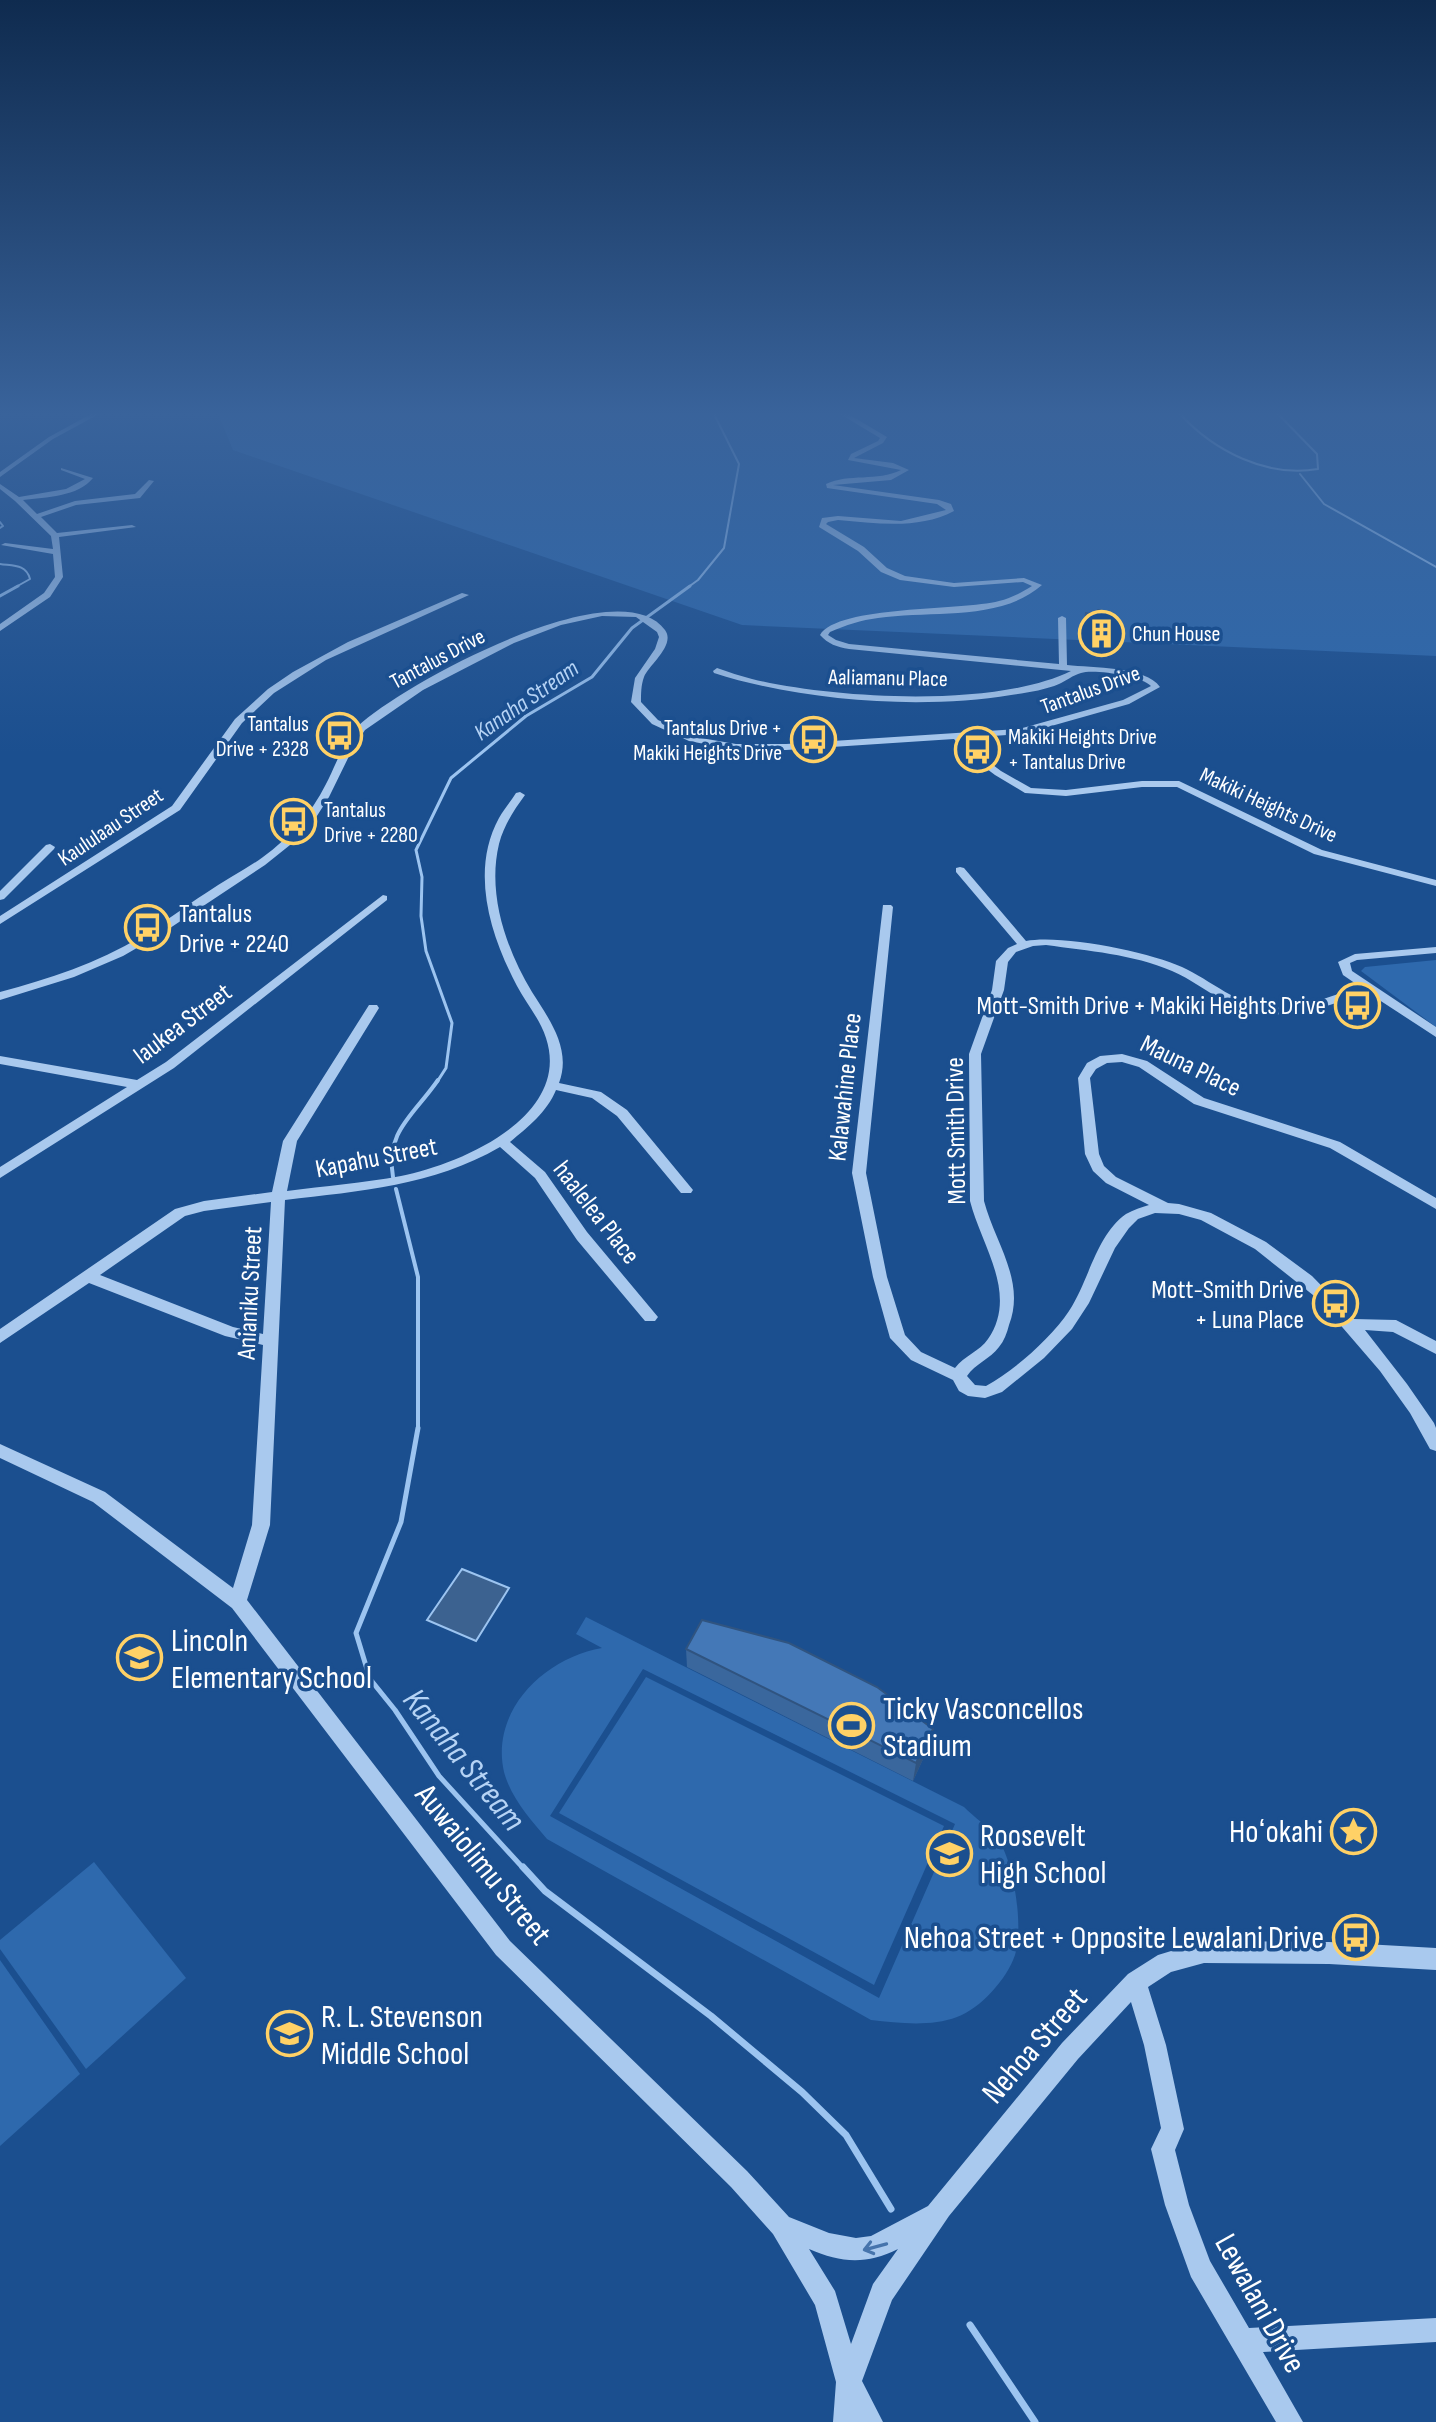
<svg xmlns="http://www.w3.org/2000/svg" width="1436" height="2422" font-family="'Sofia Sans Condensed',sans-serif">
<rect width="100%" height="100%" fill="#1b4f8f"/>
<g fill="#2e69ad" fill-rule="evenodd">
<polygon points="218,414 1436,414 1436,656 742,625 233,450"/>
<polygon points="1436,960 1436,1027 1361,971 1365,967"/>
<path d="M 586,1617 L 964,1807 C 974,1817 987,1826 996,1836 C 1014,1859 1024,1928 1015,1955 C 1007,1979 980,2009 957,2017 C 930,2027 899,2023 871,2020 L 547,1839 C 530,1819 511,1798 504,1772 C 490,1710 545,1658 602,1648 L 576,1634 ZM 643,1669 L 955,1824 L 879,1998 L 550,1816 Z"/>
<polygon points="646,1677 944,1826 874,1985 559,1813"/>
<polygon points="94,1862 186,1978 86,2069 0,1949 0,1940"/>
<polygon points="0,1960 80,2074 0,2146"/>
</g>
<polygon fill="#3c6290" stroke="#9cc4f0" stroke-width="2" points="462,1569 509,1588 476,1641 427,1620"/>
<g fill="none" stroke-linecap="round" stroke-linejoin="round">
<g stroke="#9cc4f0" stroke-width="2">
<path d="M 1180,414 C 1214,451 1267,478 1318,469 L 1317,454 L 1278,414"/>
<polyline points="1300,474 1324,504 1436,567"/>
<polyline points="0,522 3,526 0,528"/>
<path d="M 0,564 C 13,566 26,564 30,579 L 14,588"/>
<polyline points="687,588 698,580 724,548 739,464 714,414"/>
</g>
<g stroke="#9cc4f0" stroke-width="3">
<polyline points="0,596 18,586"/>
<polyline points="437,1082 446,1068 452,1023 426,951 421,916 422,877 416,850 451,778 526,716 592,677 632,628 690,586"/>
</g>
<g stroke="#9cc4f0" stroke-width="4">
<path d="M 393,1177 C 385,1131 414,1115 438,1080"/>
<polyline points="396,1189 418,1277 418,1430"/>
</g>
<polyline stroke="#9cc4f0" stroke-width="5" points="418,1428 401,1522 356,1633 370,1679 395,1710 439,1776 524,1869"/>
<g stroke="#9cc4f0" stroke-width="7">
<polyline points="523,1867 545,1891 711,2016 802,2092 846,2135 891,2209"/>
<polyline points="970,2325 1035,2422"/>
</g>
<g fill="#a9c9ee" fill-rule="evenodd">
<polygon points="91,414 99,414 53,439 0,477 0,472 49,437"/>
<path d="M 840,414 L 848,414 L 887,437 L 883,443 L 854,458 L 893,463 L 909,470 L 891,480 L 833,485 L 939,500 L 951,504 L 954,511 C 918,530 877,523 838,520 L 828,522 L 826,524 L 864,547 L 887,568 L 905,576 L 954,583 L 1024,578 L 1042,585 C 1000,622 931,610 878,618 C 861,620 846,625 830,632 L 828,635 L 836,640 L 849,644 L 1059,664 L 1058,618 L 1062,616 L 1066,618 L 1067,665 C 1092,668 1146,666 1160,687 L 1129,704 L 1023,734 L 963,738 L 973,750 L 1001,771 L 1031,788 L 1066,790 L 1142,781 L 1179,781 L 1322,850 L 1436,880 L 1436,886 L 1314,854 L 1177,787 L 1142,787 L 1066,796 L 1025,793 L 995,775 L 967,754 L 954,739 L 786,750 L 736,750 L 689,741 L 652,724 L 631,702 L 635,678 L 655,649 L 659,637 L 657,632 L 636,617 L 602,616 L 561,625 L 514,643 L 423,690 L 365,730 L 353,748 L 329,797 L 315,819 L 290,845 L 265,865 L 161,934 L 123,956 L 74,977 L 0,1000 L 0,992 C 49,979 97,963 141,937 C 164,923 184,907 206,893 C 225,880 245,870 263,857 C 289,838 311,814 326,784 C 336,765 343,742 358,726 C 401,685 618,566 665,630 C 676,645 649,665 644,677 C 641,685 641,694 641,702 L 658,720 L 695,737 L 736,744 L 786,744 L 1019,729 L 1123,700 L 1151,686 C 1141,676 1094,669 1081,673 C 1073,675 1066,681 1059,684 C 1045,690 1026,693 1011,695 C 920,710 801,701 714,673 L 713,671 L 717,668 C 729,672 740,676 752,679 C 834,699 996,708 1071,671 L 849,649 C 837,647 828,644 820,635 C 838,605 962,611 999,601 C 1011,598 1021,593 1032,586 L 1023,582 L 954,587 L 900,580 L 881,572 L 858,551 L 819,527 L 822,518 L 838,516 L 901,521 L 946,510 L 937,504 L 827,488 L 826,484 C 849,473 877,482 901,470 L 848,460 L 851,454 L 878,441 L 880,438 Z"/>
<path d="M 61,468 L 93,478 C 78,497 46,497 23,500 L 37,514 L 75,501 L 135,494 L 149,480 L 154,481 L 140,498 L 76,505 L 41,517 L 57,533 L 132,525 L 136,527 L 59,537 L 63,577 L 50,597 L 0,631 L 0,624 L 44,593 L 55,577 L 53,554 L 1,545 L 5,543 L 53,549 L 51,536 L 15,501 L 0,489 L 0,484 L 19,497 L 66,489 L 85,479 L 61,470 Z"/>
<polygon points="462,593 469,595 326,660 274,693 242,723 180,810 0,924 0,916 172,806 235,719 268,689 293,672 348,642"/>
<path d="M 520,792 L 525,795 C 514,810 504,825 499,844 C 487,894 506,949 532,992 C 549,1019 572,1049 559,1083 L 601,1092 L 627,1110 L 693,1190 L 691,1193 L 681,1193 L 617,1116 L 592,1098 L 556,1090 C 547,1112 528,1127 510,1142 L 545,1172 L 587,1232 L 658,1317 L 655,1321 L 645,1321 L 577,1240 L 535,1178 L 500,1147 C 433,1186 360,1191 285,1200 L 270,1525 L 247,1600 L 510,1941 L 747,2171 L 789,2217 L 829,2233 L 856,2238 L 871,2236 L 928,2206 L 1062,2043 L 1128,1974 L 1158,1955 L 1204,1941 L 1329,1942 L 1436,1948 L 1436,1970 L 1329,1964 L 1204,1963 L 1171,1972 L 1148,1987 L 1166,2045 L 1184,2129 L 1175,2150 L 1189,2205 L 1210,2261 L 1249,2328 L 1436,2318 L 1436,2342 L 1263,2352 L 1303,2422 L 1276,2422 L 1191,2277 L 1165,2205 L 1151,2149 L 1161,2128 L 1144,2045 L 1131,2002 L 1078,2059 L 949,2216 L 892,2300 L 862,2381 L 883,2422 L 833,2422 L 836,2382 L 815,2305 L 773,2234 L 731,2187 L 496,1955 L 232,1608 L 93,1502 L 0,1458 L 0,1444 L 105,1492 L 233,1588 L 252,1525 L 263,1345 L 225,1336 L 89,1283 L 0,1343 L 0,1329 L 175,1209 L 204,1201 L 272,1192 L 283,1141 L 369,1005 L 377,1005 L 379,1008 L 297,1141 L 287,1191 C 324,1186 364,1183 401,1176 C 460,1164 572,1117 546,1038 C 540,1019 526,1003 517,986 C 490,935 470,871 499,818 C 504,809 511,801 516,793 ZM 271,1202 L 263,1334 L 233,1327 L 100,1275 L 185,1216 L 204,1211 ZM 809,2249 C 841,2263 866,2265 898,2249 L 873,2284 L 851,2344 L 835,2291 Z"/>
<polygon points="50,844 55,847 54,849 4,899 0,900 0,891 46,845"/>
<path d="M 960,867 L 964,868 L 1026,941 C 1060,934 1150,952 1182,967 C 1209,979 1240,1007 1270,1008 C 1302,1009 1330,997 1359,986 L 1343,975 L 1338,962 L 1355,954 L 1436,947 L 1436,953 L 1357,960 L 1350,963 L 1352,971 L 1436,1027 L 1436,1037 L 1367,992 C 1317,1010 1277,1027 1225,1001 C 1207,992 1191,979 1172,971 C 1132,954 1089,951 1046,945 L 1033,946 L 1016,952 L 1008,962 L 1004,990 L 981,1054 L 984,1201 C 995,1243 1026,1281 1009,1325 C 1007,1333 1004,1341 999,1347 C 990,1359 975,1364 967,1376 L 975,1385 L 986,1386 C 1015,1370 1051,1338 1069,1311 C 1089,1281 1096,1235 1126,1214 C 1133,1210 1142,1207 1149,1205 L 1106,1183 L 1093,1171 L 1085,1154 L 1078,1078 L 1087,1063 L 1100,1056 L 1122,1054 L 1147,1061 L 1204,1098 L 1340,1142 L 1436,1198 L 1436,1209 L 1330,1148 L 1194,1104 L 1139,1067 L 1122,1062 L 1107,1063 L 1096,1069 L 1090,1078 L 1099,1154 L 1104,1166 L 1116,1177 L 1168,1203 L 1179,1204 L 1211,1213 L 1266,1242 L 1312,1276 L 1354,1319 L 1396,1320 L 1436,1341 L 1436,1354 L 1393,1332 L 1365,1330 L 1407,1384 L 1434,1423 L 1436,1428 L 1436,1451 L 1430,1449 L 1410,1413 L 1380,1371 L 1318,1299 L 1255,1249 L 1201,1220 L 1179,1214 L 1155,1213 L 1138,1219 L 1129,1228 L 1115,1248 L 1089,1303 L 1072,1329 L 1044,1358 L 1002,1392 L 985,1398 L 968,1396 L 959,1391 L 953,1380 L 911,1360 L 890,1338 L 873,1277 L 852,1173 L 883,905 L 891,905 L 893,907 L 866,1173 L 887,1277 L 905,1335 L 921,1352 L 955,1368 C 964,1356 980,1351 988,1339 C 1019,1294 981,1245 970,1201 L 969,1054 L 992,990 L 996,961 L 1008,948 L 1017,944 L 956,872 L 956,868 Z"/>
<polygon points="383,895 387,896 387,900 174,1068 0,1178 0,1167 127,1087 0,1064 0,1056 137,1080 166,1062"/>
</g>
</g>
<g fill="#3a679d">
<polygon points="1086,613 1108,629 1107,637 1083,635"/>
<polygon points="686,1649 929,1746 913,1781 687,1667"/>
</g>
<polygon fill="#305480" points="933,1729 929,1746 913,1781 916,1763"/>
<g fill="#4478b7" stroke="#305480" stroke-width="2">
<polygon points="1098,610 1107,612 1108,629 1084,626 1086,613 1094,614"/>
<polygon points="702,1620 789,1643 877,1687 933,1729 916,1763 686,1649"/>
</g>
<defs><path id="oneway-shaft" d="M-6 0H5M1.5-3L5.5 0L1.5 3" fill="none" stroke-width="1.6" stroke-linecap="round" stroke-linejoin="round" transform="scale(2)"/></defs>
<use stroke="#4674ac" href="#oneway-shaft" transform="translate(875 2247) rotate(165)"/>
<linearGradient id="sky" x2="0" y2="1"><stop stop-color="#0f2b4f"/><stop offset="0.55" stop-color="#39639b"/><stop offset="1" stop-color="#39639b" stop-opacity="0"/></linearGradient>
<rect width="1436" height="753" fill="url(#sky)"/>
<defs>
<symbol id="building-ring" viewBox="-11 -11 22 22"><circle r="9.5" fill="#1b4f8f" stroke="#ffd166" stroke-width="1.5"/><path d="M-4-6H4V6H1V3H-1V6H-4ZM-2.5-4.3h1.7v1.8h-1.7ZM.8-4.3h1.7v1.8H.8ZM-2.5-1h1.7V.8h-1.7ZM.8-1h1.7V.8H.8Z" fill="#ffd166"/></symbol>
<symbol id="bus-ring" viewBox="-11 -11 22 22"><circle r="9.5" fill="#1b4f8f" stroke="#ffd166" stroke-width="1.5"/><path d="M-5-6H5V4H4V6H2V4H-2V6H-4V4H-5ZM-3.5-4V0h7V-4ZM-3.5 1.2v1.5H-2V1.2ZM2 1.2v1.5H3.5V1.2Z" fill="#ffd166"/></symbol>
<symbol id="school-ring" viewBox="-11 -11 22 22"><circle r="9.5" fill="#1b4f8f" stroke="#ffd166" stroke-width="1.5"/><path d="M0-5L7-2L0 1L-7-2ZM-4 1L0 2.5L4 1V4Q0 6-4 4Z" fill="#ffd166"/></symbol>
<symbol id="stadium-ring" viewBox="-11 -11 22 22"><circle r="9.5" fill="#1b4f8f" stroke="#ffd166" stroke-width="1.5"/><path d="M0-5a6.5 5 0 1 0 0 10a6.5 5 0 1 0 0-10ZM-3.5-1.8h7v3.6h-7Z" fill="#ffd166"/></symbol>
<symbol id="sight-ring" viewBox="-11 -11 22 22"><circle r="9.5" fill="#1b4f8f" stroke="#ffd166" stroke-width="1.5"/><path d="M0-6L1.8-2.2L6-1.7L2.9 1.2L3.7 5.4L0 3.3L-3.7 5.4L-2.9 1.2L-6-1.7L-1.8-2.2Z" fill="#ffd166"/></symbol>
</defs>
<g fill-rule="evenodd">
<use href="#building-ring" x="1076" y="608" width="51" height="51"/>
<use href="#bus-ring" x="314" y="710" width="51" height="51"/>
<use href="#bus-ring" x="788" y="714" width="51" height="51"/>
<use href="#bus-ring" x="952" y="724" width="51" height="51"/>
<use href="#bus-ring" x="268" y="796" width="51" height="51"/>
<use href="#bus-ring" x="122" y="902" width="51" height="51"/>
<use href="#bus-ring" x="1332" y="980" width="51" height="51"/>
<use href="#bus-ring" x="1310" y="1278" width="51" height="51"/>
<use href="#school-ring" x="114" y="1632" width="51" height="51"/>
<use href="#stadium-ring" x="826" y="1700" width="51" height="51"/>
<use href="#sight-ring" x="1328" y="1806" width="51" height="51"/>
<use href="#school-ring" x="924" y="1828" width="51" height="51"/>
<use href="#bus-ring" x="1330" y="1912" width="51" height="51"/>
<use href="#school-ring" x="264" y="2008" width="51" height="51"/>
</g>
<g text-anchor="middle" stroke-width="7" stroke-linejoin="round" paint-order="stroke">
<g font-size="22" fill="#fff" stroke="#1b4f8f" text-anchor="start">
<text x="1132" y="641">Chun House</text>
<text x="309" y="731" text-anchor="end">Tantalus<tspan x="309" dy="25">Drive + 2328</tspan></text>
<text x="782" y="735" text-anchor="end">Tantalus Drive +<tspan x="782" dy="25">Makiki Heights Drive</tspan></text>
<text x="1008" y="744">Makiki Heights Drive<tspan x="1008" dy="25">+ Tantalus Drive</tspan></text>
<text x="324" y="817">Tantalus<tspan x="324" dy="25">Drive + 2280</tspan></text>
</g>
<g font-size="22" fill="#fff" stroke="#1b4f8f">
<text transform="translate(437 658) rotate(-28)" y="8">Tantalus Drive</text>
<text transform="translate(888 677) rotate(1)" y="8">Aaliamanu Place</text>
<text transform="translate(1090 689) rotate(-20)" y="8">Tantalus Drive</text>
<text transform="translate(1269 804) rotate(25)" y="8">Makiki Heights Drive</text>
<text transform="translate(110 826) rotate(-34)" y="8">Kaululaau Street</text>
</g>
<g font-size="24" font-style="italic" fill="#b5d3f5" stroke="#1b4f8f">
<text transform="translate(526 700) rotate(-35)" y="8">Kanaha Stream</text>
</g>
<g font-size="26" fill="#fff" stroke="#1b4f8f" text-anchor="end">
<text x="179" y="922" text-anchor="start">Tantalus<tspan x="179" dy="30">Drive + 2240</tspan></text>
<text x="1326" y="1014">Mott-Smith Drive + Makiki Heights Drive</text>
<text x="1304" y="1298">Mott-Smith Drive<tspan x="1304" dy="30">+ Luna Place</tspan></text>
</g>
<g font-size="26" fill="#fff" stroke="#1b4f8f">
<text transform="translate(182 1023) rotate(-37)" y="9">Iaukea Street</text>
<text transform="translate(1191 1065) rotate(26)" y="9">Mauna Place</text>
<text transform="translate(844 1087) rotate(-84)" y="9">Kalawahine Place</text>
<text transform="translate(955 1131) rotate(-91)" y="9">Mott Smith Drive</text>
<text transform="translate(376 1157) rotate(-11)" y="9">Kapahu Street</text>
<text transform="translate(597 1212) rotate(52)" y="9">haalelea Place</text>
<text transform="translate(249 1293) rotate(-87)" y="9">Anianiku Street</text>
</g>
<g font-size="32" fill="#fff" stroke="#1b4f8f" text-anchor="start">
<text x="171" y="1651">Lincoln<tspan x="171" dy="37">Elementary School</tspan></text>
<text x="883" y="1719">Ticky Vasconcellos<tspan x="883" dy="37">Stadium</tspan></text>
<text x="1323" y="1842" text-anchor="end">Hoʻokahi</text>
<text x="980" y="1846">Roosevelt<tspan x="980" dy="37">High School</tspan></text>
<text x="1324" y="1948" text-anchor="end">Nehoa Street + Opposite Lewalani Drive</text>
<text x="321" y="2027">R. L. Stevenson<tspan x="321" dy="37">Middle School</tspan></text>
</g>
<g font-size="32" fill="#fff" stroke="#1b4f8f">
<text transform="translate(484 1864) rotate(51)" y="11">Auwaiolimu Street</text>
<text transform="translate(1034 2045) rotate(-49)" y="11">Nehoa Street</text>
<text transform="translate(1261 2303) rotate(61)" y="11">Lewalani Drive</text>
</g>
<g font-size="34" font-style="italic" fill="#b5d3f5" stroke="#1b4f8f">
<text transform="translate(465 1759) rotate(51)" y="12">Kanaha Stream</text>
</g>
</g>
</svg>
